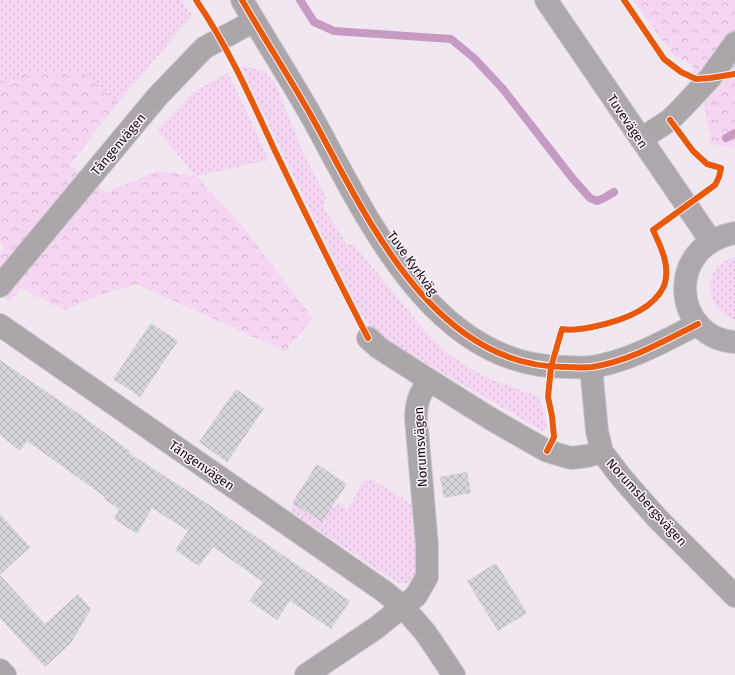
<svg xmlns="http://www.w3.org/2000/svg" width="735" height="675" font-family="'Fira Sans',sans-serif">
<defs>
<pattern id="grass-dots" width="8" height="8" patternUnits="userSpaceOnUse"><rect width="8" height="8" fill="#f4d5f2"/><path d="M2 2h.1M6 6h.1" fill="none" stroke="#d0b6ce" stroke-width="1.8" stroke-linecap="round"/></pattern>
<pattern id="forest-crowns" width="20" height="18" patternUnits="userSpaceOnUse"><rect width="20" height="18" fill="#f4d5f2"/><path d="M2 6a3 3 0 1 1 6 0M12 15a3 3 0 1 1 6 0" fill="none" stroke="#d0b6ce"/></pattern>
<pattern id="building-cross-hatch" width="8" height="8" patternUnits="userSpaceOnUse"><rect width="8" height="8" fill="#d4d4d9"/><path d="M0 0l8 8M0 8l8-8" fill="none" stroke="#b5b5b9"/></pattern>
</defs>
<rect width="100%" height="100%" fill="#f1e7f0"/>
<g fill="url(#grass-dots)">
<polygon points="0,0 181,0 192,16 118,102 82,72 24,71 0,89"/>
<polygon points="246,66 265,72 275,83 302,151 326,197 323,207 347,245 354,245 429,336 447,353 466,366 490,379 539,397 547,425 543,431 381,337 370,327 357,307 241,67"/>
<polygon points="228,73 269,160 196,176 157,130 193,92"/>
<path d="M 735,257 L 735,320 C 703,309 701,266 735,257 Z"/>
<path d="M 366,479 L 370,479 L 406,500 L 415,509 C 416,519 416,530 416,541 C 417,555 422,590 396,582 L 290,511 L 294,504 L 335,507 L 338,503 L 348,508 L 360,488 L 358,487 Z"/>
</g>
<g fill="url(#forest-crowns)">
<polygon points="633,0 735,0 735,148 711,143 704,105 692,64 674,56"/>
<polygon points="24,71 82,72 118,102 70,165 105,193 157,171 196,176 239,222 313,318 285,351 136,284 92,298 65,310 21,288 10,302 0,295 0,254 5,248 0,243 0,89"/>
</g>
<g fill="none" stroke-linecap="round" stroke-linejoin="round">
<g stroke="#c69bc3" stroke-width="8">
<polyline points="300,0 314,22 334,31 451,39 474,58 503,89 573,179 590,198 597,201 604,198 614,192"/>
<polyline points="726,138 735,133"/>
</g>
</g>
<g fill="url(#building-cross-hatch)">
<polygon points="151,323 178,341 140,397 113,379"/>
<polygon points="0,360 79,414 130,451 129,453 208,504 350,601 331,629 290,601 277,620 249,601 263,582 213,547 199,566 175,550 188,531 152,508 137,534 114,519 119,509 104,499 105,497 27,441 20,451 0,435"/>
<polygon points="236,389 264,409 227,462 199,442"/>
<polygon points="317,464 347,484 322,522 292,503"/>
<polygon points="467,472 471,493 444,498 440,477"/>
<polygon points="0,514 30,547 0,575 45,624 78,594 91,609 71,643 45,667 0,618"/>
<polygon points="496,563 527,613 498,631 467,581"/>
</g>
<g fill="none" stroke-linecap="round" stroke-linejoin="round">
<defs>
<g id="minor">
<path d="M 242,0 C 265,40 290,78 313,119 C 367,217 433,368 566,367 C 574,367 584,368 592,367 C 630,361 664,341 698,324"/>
<polyline points="641,139 670,120 682,108 710,78 735,43"/>
<polyline points="0,286 157,97 204,48 254,21"/>
<polyline points="0,325 385,592 403,607 425,632 454,675"/>
<polyline points="368,338 379,348 429,380"/>
<polyline points="591,367 597,431 602,452 621,477 657,518 735,596"/>
<polyline points="0,670 5,675"/>
<path d="M 306,675 L 376,628 L 416,596 L 427,577 L 427,545 L 416,418 C 416,401 420,394 429,380 L 491,419 L 547,451 L 571,458 L 587,456 L 602,452"/>
</g>
<g id="major">
<polyline points="546,0 711,241"/>
<path d="M 735,233 C 665,245 672,338 735,342"/>
</g>
</defs>
<use href="#minor" stroke="#ccc5cb" stroke-width="24"/>
<use href="#major" stroke="#ccc5cb" stroke-width="24"/>
<use href="#minor" stroke="#aaa6a9" stroke-width="22"/>
<use href="#major" stroke="#aea7ad" stroke-width="22"/>
<defs>
<g id="cycleway">
<path d="M 196,0 C 229,48 252,101 276,153 C 306,215 336,276 368,338"/>
<path d="M 242,0 C 265,40 290,78 313,119 C 367,217 433,368 566,367 C 574,367 584,368 592,367 C 630,361 664,341 698,324"/>
<polyline points="624,0 664,59 681,72 696,79 710,78 735,74"/>
<path d="M 547,451 L 554,437 L 552,416 L 548,397 L 551,367 L 562,329 C 572,331 582,329 592,327 C 617,322 652,312 664,286 C 671,267 661,247 653,230 L 715,185 L 719,177 L 721,168 L 707,164 L 693,151 L 670,120"/>
</g>
</defs>
<use href="#cycleway" stroke="#fdf2fc" stroke-width="8"/>
<use href="#cycleway" stroke="#e8590c" stroke-width="6"/>
</g>
<g text-anchor="middle" stroke-width="3" stroke-linejoin="round" paint-order="stroke">
<g font-size="13" fill="#110c11" stroke="#fdf2fc">
<text transform="translate(628 121) rotate(56)" y="5">Tuvevägen</text>
<text transform="translate(118 144) rotate(-50)" y="5">Tångenvägen</text>
<text transform="translate(413 263) rotate(54)" y="5">Tuve Kyrkväg</text>
<text transform="translate(420 447) rotate(-93)" y="5">Norumsvägen</text>
<text transform="translate(202 465) rotate(35)" y="5">Tångenvägen</text>
<text transform="translate(647 502) rotate(48)" y="5">Norumsbergsvägen</text>
</g>
</g>
</svg>
